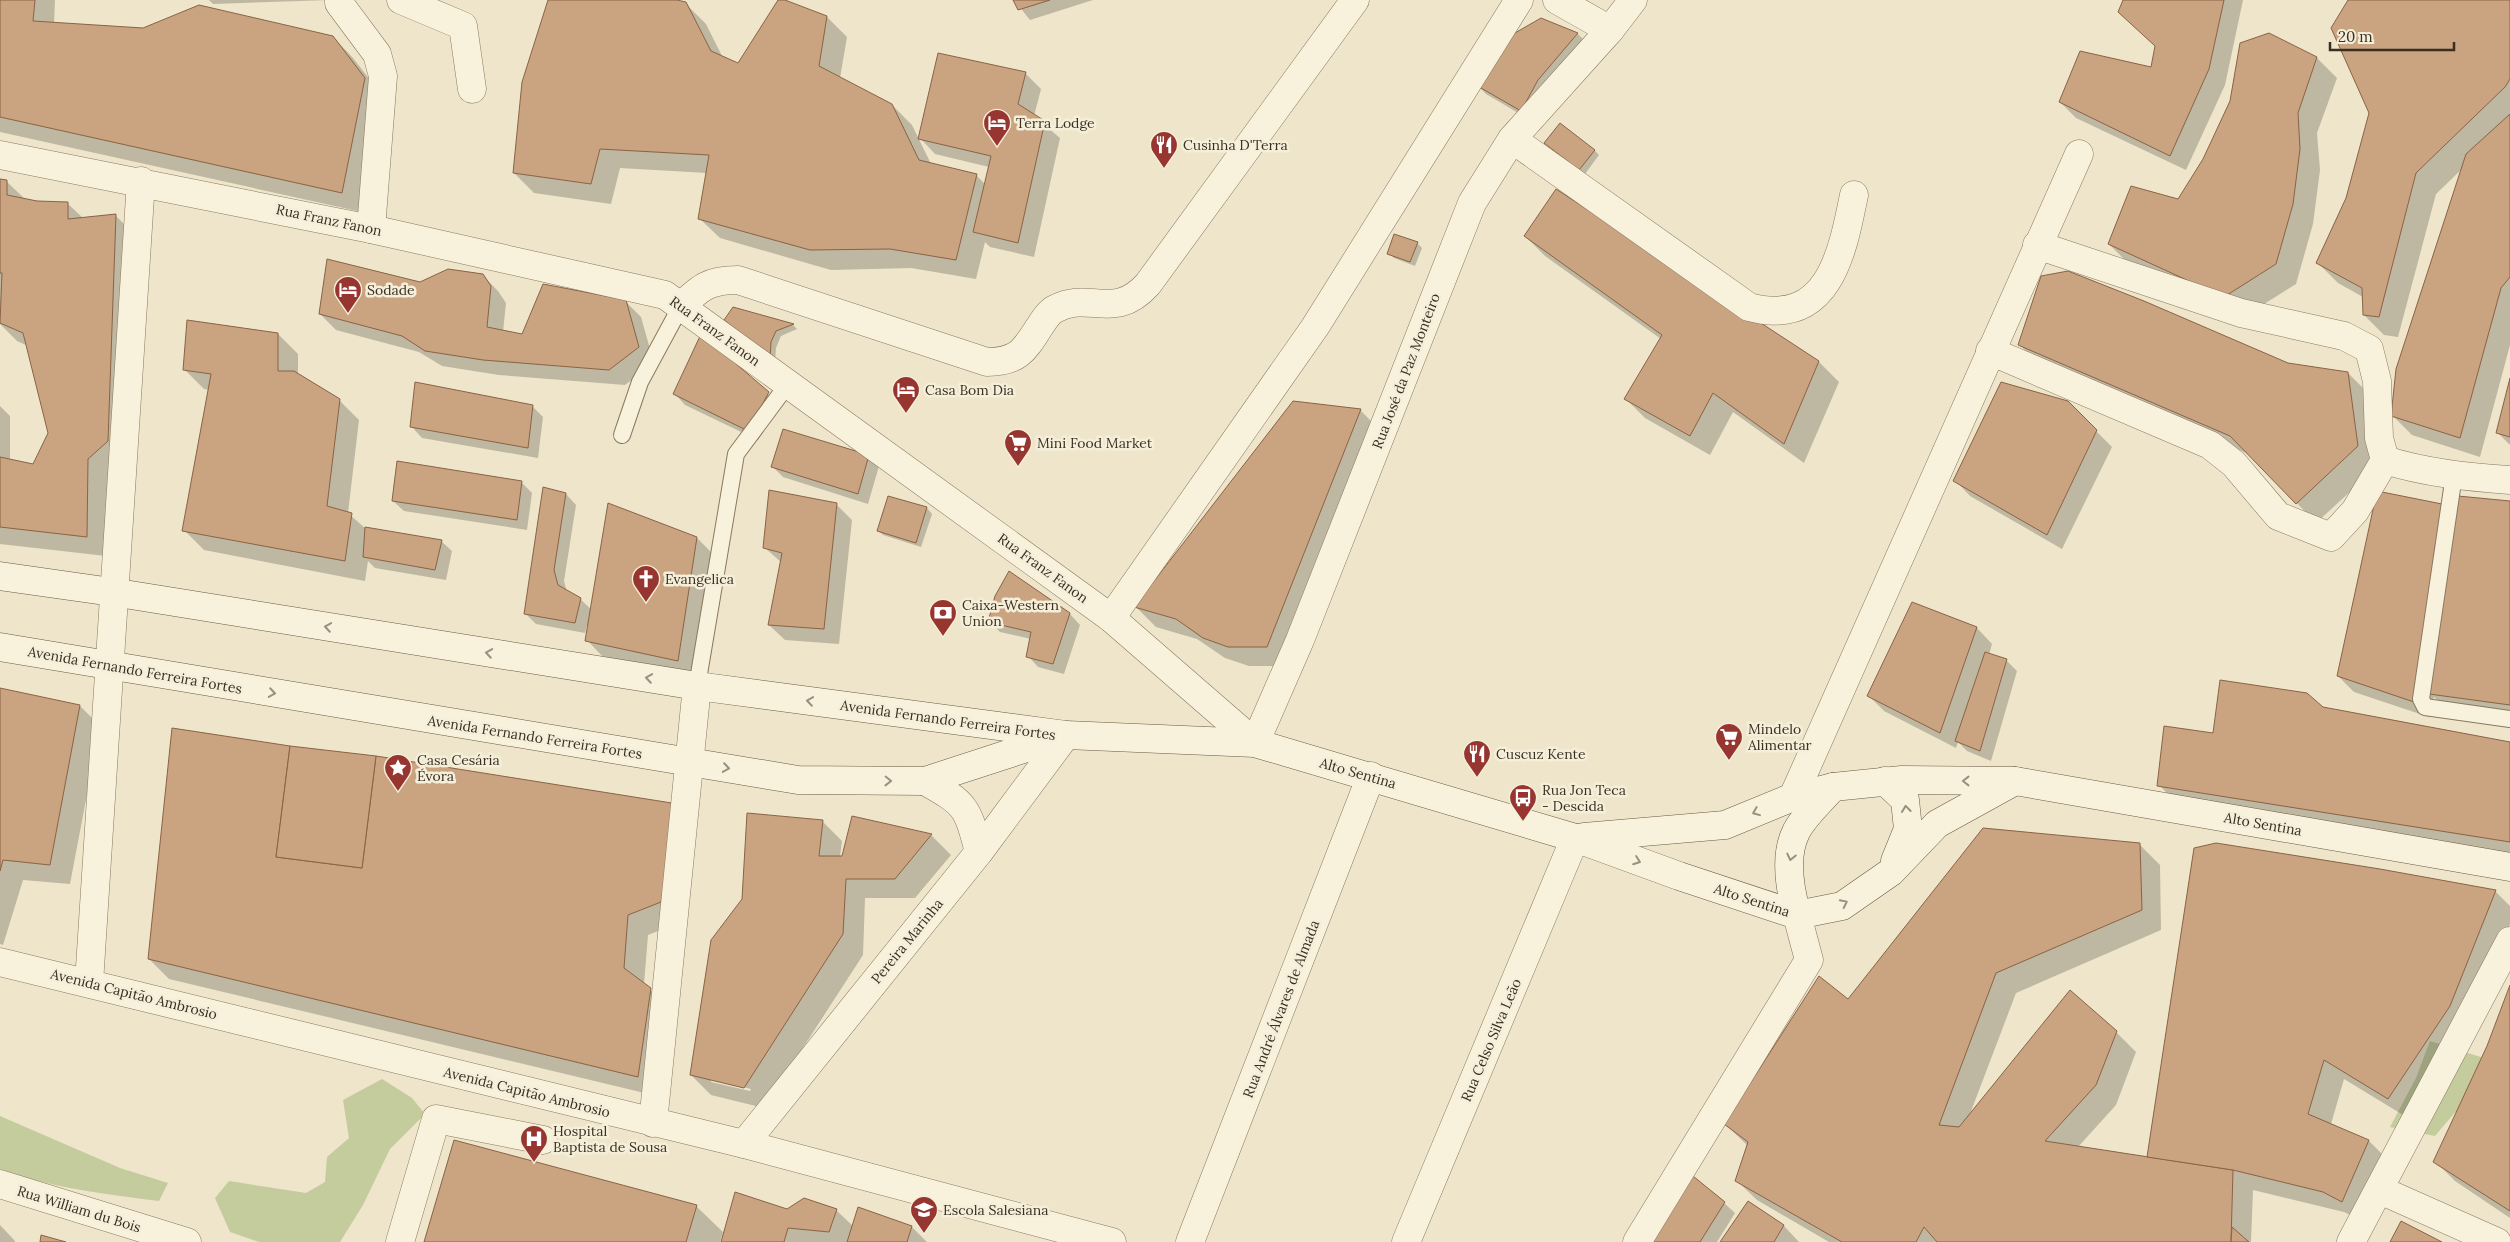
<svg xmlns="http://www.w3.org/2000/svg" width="2510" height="1242" font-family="Lora,serif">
<rect width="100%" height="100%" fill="#eee5ca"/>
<g fill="#c4cc9e">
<polygon points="2430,1041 2487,1059 2468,1097 2435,1136 2390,1127 2416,1078"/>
<polygon points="382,1079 412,1098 425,1114 390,1149 363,1205 340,1242 259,1242 230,1232 215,1198 229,1181 306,1193 325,1182 327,1157 349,1138 343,1100"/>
<path d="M 0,1116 L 120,1168 L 168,1183 L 159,1201 C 105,1194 51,1188 0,1169 Z"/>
</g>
<g fill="#0003" fill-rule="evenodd">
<polygon points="0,0 55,0 54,24 143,30 333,37 353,58 385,99 362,212 0,132"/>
<polygon points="209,0 330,0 213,4"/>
<polygon points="550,0 672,0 686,4 706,24 723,58 738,65 779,0 827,17 847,37 840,78 892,105 912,125 931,164 976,175 985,184 989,167 935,154 920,138 1025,73 1041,89 1034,116 1060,138 1034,257 990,247 985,242 976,279 911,268 831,270 720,238 699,218 707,173 620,168 611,204 534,193 514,173"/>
<polygon points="1014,0 1093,0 1030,20"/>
<polygon points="2125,0 2243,0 2225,85 2186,170 2076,118 2060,102 2152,69 2156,46"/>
<polygon points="2350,0 2510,0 2510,345 2480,457 2412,435 2392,415 2463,168 2436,194 2398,337 2384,335 2364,315 2363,297 2338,283 2318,263 2348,199 2371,112"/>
<polygon points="1541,20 1578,34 1588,44 1532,121 1486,94 1476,84"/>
<polygon points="2269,34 2317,58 2337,78 2317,133 2320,170 2313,224 2296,284 2245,316 2129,264 2109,244 2179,201 2204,160"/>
<polygon points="1546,143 1594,150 1599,155 1585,174"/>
<polygon points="0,180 6,181 26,200 67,203 83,218 115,215 135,235 127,461 108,480 106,556 0,544 0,406 10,416 10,460 34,465 49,434 26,345 17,341 0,324"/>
<polygon points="1525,236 1819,362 1839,382 1804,463 1733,412 1710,455 1645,418 1625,398 1661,339 1545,256"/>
<polygon points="1417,243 1422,248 1415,266 1394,258 1389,253"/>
<polygon points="482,275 498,291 506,303 503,332 523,336 625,301 641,317 654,363 625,385 499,375 442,366 419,352 336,330 320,314 420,284"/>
<polygon points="734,308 793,325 797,329 781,336 776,348 775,362"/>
<polygon points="278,334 298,354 298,375 339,400 359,420 348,513 366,529 441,541 452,551 446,580 375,568 368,561 365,581 204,550 184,530 209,390 204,389 184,369"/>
<polygon points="702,336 779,404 758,440 685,405 675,394"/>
<polygon points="2019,344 2287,364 2348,373 2368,393 2377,467 2316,523 2251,455 2039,364"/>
<polygon points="2510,383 2510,445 2497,432"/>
<polygon points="2067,402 2112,447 2062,549 1970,496 1955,480"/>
<polygon points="533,407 543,417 538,458 422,438 412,427"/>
<polygon points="1360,410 1380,430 1287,666 1249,666 1225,658 1197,639 1156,627 1136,607"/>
<polygon points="869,456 879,466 868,504 783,477 773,467"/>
<polygon points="522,483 532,493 527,530 404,511 393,501"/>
<polygon points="566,494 576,505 564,581 567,592 580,599 592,610 697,538 713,554 694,676 602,656 587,640 589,625 587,625 585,633 536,624 526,614"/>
<polygon points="889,497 927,508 932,514 921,547 883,535 878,530"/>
<polygon points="2510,502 2510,721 2451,714 2434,697 2429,717 2354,692 2338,676 2446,506"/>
<polygon points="836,504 852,520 839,644 785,640 769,625 782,563 764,547"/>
<polygon points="1913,604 1977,628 1992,644 1989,655 2006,660 2017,671 1991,761 1967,751 1958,742 1956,748 1884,711 1868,695"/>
<polygon points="1070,614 1080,625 1064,674 1038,667 1028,656 1031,639 1000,632 989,621"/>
<polygon points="0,691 80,706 100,726 70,884 23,880 3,945 0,944"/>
<polygon points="2322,708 2510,743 2510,858 2179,805 2159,785 2214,735"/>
<polygon points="290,747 677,805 697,825 681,922 648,935 644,984 670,1009 657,1096 169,979 149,959"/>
<path d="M 853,817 L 931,835 L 951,855 L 915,898 L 865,898 L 863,955 L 764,1108 L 711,1095 L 691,1075 L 822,821 L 842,841 L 840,857 L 843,857 ZM 711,1079 L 751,1089 L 750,1091 L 711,1082 Z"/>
<polygon points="2140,845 2160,865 2161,930 2016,993 1970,1114 2116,1032 2136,1052 2116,1105 2078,1147 2148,1158 2495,891 2510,906 2510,924 2470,1026 2408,1118 2344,1079 2331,1124 2369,1141 2389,1161 2363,1221 2344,1212 2253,1190 2251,1242 1829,1242 1757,1200 1736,1180 1748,1146 1725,1124 1849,1001"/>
<polygon points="2510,989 2510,1218 2455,1181 2435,1161 2488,1046"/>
<polygon points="1749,1202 1784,1226 1799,1242 1722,1242"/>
<polygon points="1724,1203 1735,1213 1717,1242 1651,1242"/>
<polygon points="696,1206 723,1232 720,1242 426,1242"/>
<polygon points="836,1210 853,1226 912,1227 927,1242 723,1242"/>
<polygon points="0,1225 15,1241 15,1242 0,1242"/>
</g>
<g fill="#caa381" stroke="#896345">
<polygon points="0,0 35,0 33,21 143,28 199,5 333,36 365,78 342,193 0,117"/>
<polygon points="548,0 677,0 686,2 711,51 738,63 778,0 785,0 827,16 819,66 892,104 919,160 977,174 956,260 890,249 810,250 698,219 709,155 600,149 591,184 513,173 522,82"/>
<polygon points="1013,0 1050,0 1018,10"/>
<polygon points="2123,0 2224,0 2209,69 2170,156 2059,102 2080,51 2151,67 2155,46 2118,12"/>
<polygon points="2348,0 2510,0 2510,79 2505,87 2416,173 2379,317 2363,315 2362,288 2316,263 2346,198 2369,113 2331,28"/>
<polygon points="1541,18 1578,33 1538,80 1521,111 1474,84 1508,37"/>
<polygon points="2269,33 2317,57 2298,113 2300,149 2293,204 2276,264 2224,297 2108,244 2131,186 2178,199 2203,159 2230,101 2240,43"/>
<polygon points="938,53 1026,72 1018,104 1045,121 1018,243 973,232 991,156 918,139"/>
<polygon points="2510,114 2510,277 2501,288 2460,438 2391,416 2396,369 2466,154"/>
<polygon points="1560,123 1595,150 1579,170 1544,143"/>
<polygon points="0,179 7,180 7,195 37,201 68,202 68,219 116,214 108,441 88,459 87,537 0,527 0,457 33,464 48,433 23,333 0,323 2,273 0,273"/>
<polygon points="1556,189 1819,361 1784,444 1713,393 1690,436 1624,399 1662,335 1524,236"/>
<polygon points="1394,234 1418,242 1410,262 1387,254"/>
<polygon points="327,259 420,282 448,269 483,274 491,286 487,327 522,334 543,284 626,300 639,347 609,370 483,360 425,351 402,336 319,314"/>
<polygon points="2068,271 2144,301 2288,363 2348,372 2358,446 2296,504 2230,436 2018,345 2041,276"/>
<polygon points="733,307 794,324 776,331 771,342 770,358 724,320"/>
<polygon points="187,320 278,333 278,371 294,371 340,399 327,506 352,513 345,561 182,531 211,374 183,370"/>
<polygon points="701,334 769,392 748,431 673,394"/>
<polygon points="2510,378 2510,437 2496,433"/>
<polygon points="415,382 533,405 528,448 410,427"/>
<polygon points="2001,382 2068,401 2097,430 2047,535 1953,481"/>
<polygon points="1293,401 1361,409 1267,647 1228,647 1203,638 1176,619 1134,607"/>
<polygon points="783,429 869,455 858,494 771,467"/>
<polygon points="397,461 522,481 517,520 392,501"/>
<polygon points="543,487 566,493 554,570 558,585 581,598 575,623 524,614"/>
<polygon points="769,490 837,503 824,629 768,625 782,553 763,548"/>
<polygon points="2377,491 2447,505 2424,659 2414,702 2337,676"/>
<polygon points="888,496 927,507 916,543 877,531"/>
<polygon points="2458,496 2510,501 2510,705 2429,694"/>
<polygon points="608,503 697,537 678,661 585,641"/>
<polygon points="365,527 442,540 435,570 363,557"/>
<polygon points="1009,571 1070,613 1053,664 1026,657 1031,632 988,622 995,596"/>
<polygon points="1912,602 1977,627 1940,733 1867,696"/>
<polygon points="1985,652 2007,659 1980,751 1955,741"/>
<polygon points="2220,680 2307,693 2323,707 2510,742 2510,842 2157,786 2164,726 2213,733"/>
<polygon points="0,688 80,705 50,865 3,860 0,871"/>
<polygon points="172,728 290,746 276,857 362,868 376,756 678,804 661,902 628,915 624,968 651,988 638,1077 148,959"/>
<polygon points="290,746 376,756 362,868 276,857"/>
<polygon points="747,813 823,820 819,856 842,856 852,816 932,834 895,879 846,879 843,934 744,1088 690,1075 711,940 742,899"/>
<polygon points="1983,828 2140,843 2142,910 1996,973 1939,1125 1959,1127 2070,990 2117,1031 2096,1085 2045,1141 2233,1170 2231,1242 1937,1242 1924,1227 1916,1242 1842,1242 1735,1181 1748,1142 1724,1124 1819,976 1848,999"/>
<polygon points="2216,843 2380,869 2496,890 2450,1006 2388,1099 2324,1060 2308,1114 2369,1140 2342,1202 2323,1192 2233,1170 2147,1157 2194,848"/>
<polygon points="2510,985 2510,1211 2433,1162 2487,1046"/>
<polygon points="454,1140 697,1205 686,1242 424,1242"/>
<polygon points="1688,1172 1725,1202 1700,1242 1649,1242"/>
<polygon points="735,1192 787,1209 804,1198 837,1209 829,1232 788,1228 784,1242 721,1242"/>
<polygon points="1748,1201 1784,1225 1774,1242 1720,1242"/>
<polygon points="858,1207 912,1226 907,1242 847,1242"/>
<polygon points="2401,1221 2442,1242 2390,1242"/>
<polygon points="2232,1227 2249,1242 2231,1242"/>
<polygon points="41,1235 66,1242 40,1242"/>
</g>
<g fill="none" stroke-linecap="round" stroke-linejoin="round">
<defs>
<g id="service">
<polyline points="622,435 640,382 681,306"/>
<polyline points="2454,475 2421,699 2425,707 2510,719"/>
<polyline points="697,686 736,454 788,384"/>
</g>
<g id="minor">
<polyline points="339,0 339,3 377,54 383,76 371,229"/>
<polyline points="401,0 463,26 472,89"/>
<polyline points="1557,0 1610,30 1633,0"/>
<path d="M 1512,139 L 1749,307 C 1828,328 1842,255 1854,195"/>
<polyline points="0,155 371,229 665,295 1111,618 1255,743 1300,640 1472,203 1512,139 1610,30"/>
<path d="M 681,306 C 701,287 709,280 738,280 L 987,362 C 1018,362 1024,351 1040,326 C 1044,320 1049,312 1055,309 C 1091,290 1114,322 1148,284 L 1355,0"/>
<polyline points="1990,351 2210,445 2234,464 2278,516 2331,537 2355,511 2385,460 2379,438 2377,381 2369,349 2344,336 2241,313 2037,245"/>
<path d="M 2385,460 C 2426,473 2468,477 2510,480"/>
<polyline points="1111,618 1315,327 1519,0"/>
<path d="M 925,781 C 966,804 967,806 979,852"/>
<polyline points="1793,797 2079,154"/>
<polyline points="0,962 744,1144 1112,1242"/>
<polyline points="89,983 141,181"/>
<polyline points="653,1123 697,686"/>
<polyline points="744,1144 979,852 1066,735"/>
<polyline points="0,1184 187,1242"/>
<polyline points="2380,1190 2497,1242"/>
<polyline points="400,1242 436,1119 543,1140"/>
<polyline points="1190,1242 1371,776"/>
<polyline points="1406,1242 1575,838"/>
<polyline points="1637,1242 1809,960 1797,915"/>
<polyline points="2351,1242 2510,941"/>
</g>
<g id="secondary">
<polyline points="0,576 112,592 697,686 1066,735 1255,743 1575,838 1679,876 1797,915 1842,906 1891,872 1937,824 2015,781"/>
<polyline points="0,647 798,780 925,781 1060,737"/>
<polyline points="1885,781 1905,800 1908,829 1895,861"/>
<polyline points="1584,837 1725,825 1793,797 1833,787 1902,780 2015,781 2510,867"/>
<path d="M 1797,915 C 1790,890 1784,856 1796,832 C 1803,817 1823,799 1833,787"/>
</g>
</defs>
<use href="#service" stroke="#8a785f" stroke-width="18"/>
<use href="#minor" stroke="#8a785f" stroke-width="29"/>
<use href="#secondary" stroke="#6c5942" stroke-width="29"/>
<use href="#service" stroke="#f8f2dd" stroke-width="16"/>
<use href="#minor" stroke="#f8f2dd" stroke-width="28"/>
<use href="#secondary" stroke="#f8f2dd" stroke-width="28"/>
</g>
<defs><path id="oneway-chevron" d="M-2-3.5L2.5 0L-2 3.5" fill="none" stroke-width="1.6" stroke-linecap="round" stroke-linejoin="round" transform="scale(1.25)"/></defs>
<g stroke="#9a9080">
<use href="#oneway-chevron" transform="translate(328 627) rotate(-171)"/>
<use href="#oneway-chevron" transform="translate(489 653) rotate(-171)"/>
<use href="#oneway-chevron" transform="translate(649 678) rotate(-171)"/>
<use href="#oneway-chevron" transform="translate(272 693) rotate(9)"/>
<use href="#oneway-chevron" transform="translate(810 701) rotate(-172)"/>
<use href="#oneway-chevron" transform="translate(726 768) rotate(9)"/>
<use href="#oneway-chevron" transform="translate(888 781) rotate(1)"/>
<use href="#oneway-chevron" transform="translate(1966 781) rotate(-180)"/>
<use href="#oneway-chevron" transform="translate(1906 809) rotate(-96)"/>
<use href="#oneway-chevron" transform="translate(1756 812) rotate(158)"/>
<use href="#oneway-chevron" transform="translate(1791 857) rotate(102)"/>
<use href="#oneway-chevron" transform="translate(1637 861) rotate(20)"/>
<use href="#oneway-chevron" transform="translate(1844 903) rotate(-26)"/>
</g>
<defs>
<symbol id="hotel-pin" viewBox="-11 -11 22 30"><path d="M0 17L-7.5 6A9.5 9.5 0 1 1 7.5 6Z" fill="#973530" stroke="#f5efda"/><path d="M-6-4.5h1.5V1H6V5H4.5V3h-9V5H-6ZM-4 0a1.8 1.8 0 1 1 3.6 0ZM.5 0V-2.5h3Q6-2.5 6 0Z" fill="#fff"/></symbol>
<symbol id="restaurant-pin" viewBox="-11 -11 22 30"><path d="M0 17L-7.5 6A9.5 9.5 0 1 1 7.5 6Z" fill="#973530" stroke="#f5efda"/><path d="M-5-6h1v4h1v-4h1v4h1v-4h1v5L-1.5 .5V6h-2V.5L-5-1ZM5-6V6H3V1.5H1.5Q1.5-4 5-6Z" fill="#fff"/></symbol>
<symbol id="supermarket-pin" viewBox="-11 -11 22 30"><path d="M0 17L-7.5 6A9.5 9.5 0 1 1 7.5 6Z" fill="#973530" stroke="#f5efda"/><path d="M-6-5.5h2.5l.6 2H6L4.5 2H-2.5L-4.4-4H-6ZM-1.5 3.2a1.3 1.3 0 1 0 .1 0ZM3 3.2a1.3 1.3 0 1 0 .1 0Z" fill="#fff"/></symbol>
<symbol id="church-pin" viewBox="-11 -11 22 30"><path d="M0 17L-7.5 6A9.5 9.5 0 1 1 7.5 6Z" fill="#973530" stroke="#f5efda"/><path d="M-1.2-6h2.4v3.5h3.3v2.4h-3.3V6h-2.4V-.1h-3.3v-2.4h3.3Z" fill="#fff"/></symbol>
<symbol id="bank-pin" viewBox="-11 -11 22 30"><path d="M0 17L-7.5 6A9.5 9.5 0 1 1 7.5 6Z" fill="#973530" stroke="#f5efda"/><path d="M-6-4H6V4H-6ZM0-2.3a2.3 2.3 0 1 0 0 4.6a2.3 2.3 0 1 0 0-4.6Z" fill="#fff"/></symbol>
<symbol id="sight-pin" viewBox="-11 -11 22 30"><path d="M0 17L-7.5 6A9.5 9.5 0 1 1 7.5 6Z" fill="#973530" stroke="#f5efda"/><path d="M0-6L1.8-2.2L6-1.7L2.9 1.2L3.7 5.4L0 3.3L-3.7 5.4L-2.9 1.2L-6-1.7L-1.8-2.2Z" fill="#fff"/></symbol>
<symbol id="bus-pin" viewBox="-11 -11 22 30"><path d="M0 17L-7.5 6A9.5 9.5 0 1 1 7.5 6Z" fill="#973530" stroke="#f5efda"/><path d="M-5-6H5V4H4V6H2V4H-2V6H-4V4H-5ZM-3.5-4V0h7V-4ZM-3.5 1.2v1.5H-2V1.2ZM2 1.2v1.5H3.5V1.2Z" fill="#fff"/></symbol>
<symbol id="hospital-pin" viewBox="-11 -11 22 30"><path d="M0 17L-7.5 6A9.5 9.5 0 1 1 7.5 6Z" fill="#973530" stroke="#f5efda"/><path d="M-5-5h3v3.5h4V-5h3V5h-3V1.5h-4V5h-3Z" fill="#fff"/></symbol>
<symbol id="school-pin" viewBox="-11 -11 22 30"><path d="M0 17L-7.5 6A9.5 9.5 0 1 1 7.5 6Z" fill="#973530" stroke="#f5efda"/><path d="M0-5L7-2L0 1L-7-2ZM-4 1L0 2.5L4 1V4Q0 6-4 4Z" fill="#fff"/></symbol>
</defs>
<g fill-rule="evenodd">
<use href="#hotel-pin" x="981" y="107" width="32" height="43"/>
<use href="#restaurant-pin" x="1148" y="129" width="32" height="43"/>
<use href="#hotel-pin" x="332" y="274" width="32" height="43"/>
<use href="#hotel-pin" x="890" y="374" width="32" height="43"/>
<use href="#supermarket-pin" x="1002" y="427" width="32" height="43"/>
<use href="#church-pin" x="630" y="563" width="32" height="43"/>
<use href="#bank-pin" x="927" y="597" width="32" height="43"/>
<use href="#supermarket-pin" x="1713" y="721" width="32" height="43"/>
<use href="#restaurant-pin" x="1461" y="738" width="32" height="43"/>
<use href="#sight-pin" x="382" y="752" width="32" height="43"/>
<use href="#bus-pin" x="1507" y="782" width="32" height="43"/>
<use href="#hospital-pin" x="518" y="1123" width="32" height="43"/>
<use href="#school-pin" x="908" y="1194" width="32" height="43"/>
</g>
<g text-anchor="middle" stroke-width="5" stroke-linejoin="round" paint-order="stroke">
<g font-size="14" fill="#3b2f22" stroke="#f5efda" text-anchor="start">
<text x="1016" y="128">Terra Lodge</text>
<text x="1183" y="150">Cusinha D'Terra</text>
<text x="367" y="295">Sodade</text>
<text x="925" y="395">Casa Bom Dia</text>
<text x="1037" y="448">Mini Food Market</text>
<text x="665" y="584">Evangelica</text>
<text x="962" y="610">Caixa-Western<tspan x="962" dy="16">Union</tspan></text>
<text x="1748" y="734">Mindelo<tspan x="1748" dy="16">Alimentar</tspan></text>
<text x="1496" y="759">Cuscuz Kente</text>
<text x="417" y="765">Casa Cesária<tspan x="417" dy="16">Évora</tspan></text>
<text x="1542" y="795">Rua Jon Teca<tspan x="1542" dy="16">- Descida</tspan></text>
<text x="553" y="1136">Hospital<tspan x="553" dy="16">Baptista de Sousa</tspan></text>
<text x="943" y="1215">Escola Salesiana</text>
</g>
<g font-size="14" fill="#3b2f22" stroke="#f5efda">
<text transform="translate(329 220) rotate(12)" y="5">Rua Franz Fanon</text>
<text transform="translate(715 331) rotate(36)" y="5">Rua Franz Fanon</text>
<text transform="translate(1406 371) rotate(-69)" y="5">Rua José da Paz Monteiro</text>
<text transform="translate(1043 568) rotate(36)" y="5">Rua Franz Fanon</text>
<text transform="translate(135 670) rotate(10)" y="5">Avenida Fernando Ferreira Fortes</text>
<text transform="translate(948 720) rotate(8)" y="5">Avenida Fernando Ferreira Fortes</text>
<text transform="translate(535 737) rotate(9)" y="5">Avenida Fernando Ferreira Fortes</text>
<text transform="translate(1358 773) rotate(16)" y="5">Alto Sentina</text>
<text transform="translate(2263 824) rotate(10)" y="5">Alto Sentina</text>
<text transform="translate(1752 900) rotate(18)" y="5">Alto Sentina</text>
<text transform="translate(907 941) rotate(-51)" y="5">Pereira Marinha</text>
<text transform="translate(134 994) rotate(14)" y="5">Avenida Capitão Ambrosio</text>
<text transform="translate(1281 1009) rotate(-69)" y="5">Rua André Álvares de Almada</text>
<text transform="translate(1491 1040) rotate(-67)" y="5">Rua Celso Silva Leão</text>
<text transform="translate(527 1092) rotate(14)" y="5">Avenida Capitão Ambrosio</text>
<text transform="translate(79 1209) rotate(17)" y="5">Rua William du Bois</text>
</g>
</g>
<path d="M2330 42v8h124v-8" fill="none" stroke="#3b2f22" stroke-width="2.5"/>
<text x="2338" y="42" font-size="15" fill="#3b2f22" stroke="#f5efda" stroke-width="4" paint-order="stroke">20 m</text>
</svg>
